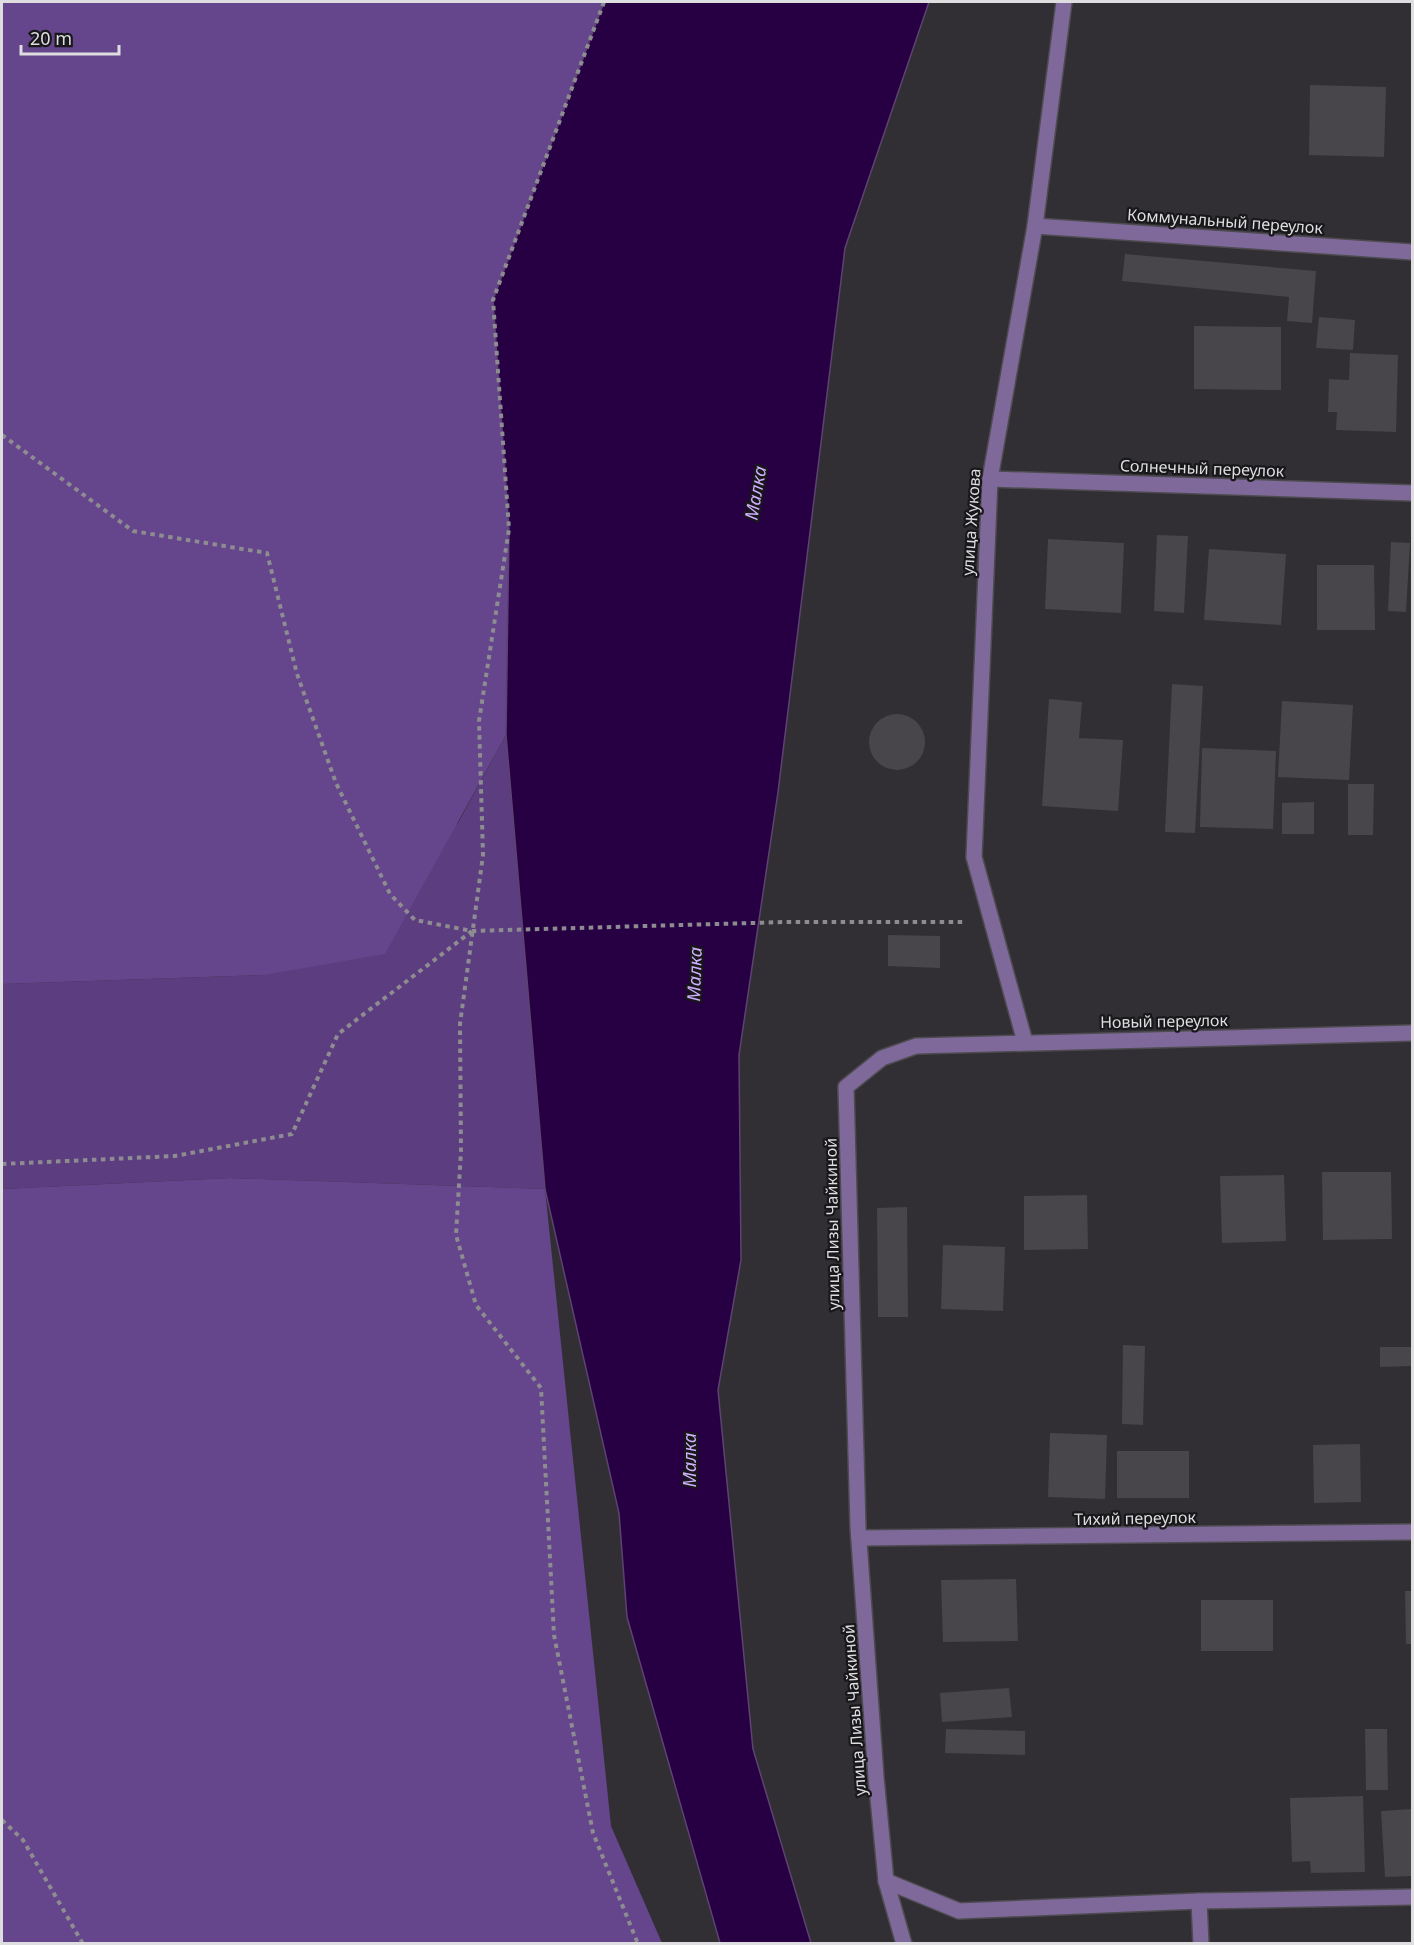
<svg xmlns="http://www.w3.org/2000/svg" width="1414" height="1945" font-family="'Noto Sans',sans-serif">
<rect width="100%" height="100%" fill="#312f34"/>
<polygon fill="#5c3d80" points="506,735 545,1189 230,1178 2,1189 2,984 264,975 458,823"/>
<g fill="#65458b">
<polygon points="2,2 604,2 493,300 509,529 506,735 385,954 264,975 2,984"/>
<polygon points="230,1178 545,1189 611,1826 662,1943 2,1943 2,1189"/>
</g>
<polygon fill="#260043" stroke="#5d4272" stroke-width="1.5" points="604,2 929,2 845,248 778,792 739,1055 741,1260 718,1390 753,1749 811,1943 720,1943 627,1617 619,1513 545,1189 506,735 509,529 493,300"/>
<g fill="#48454b">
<polygon points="1310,85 1386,87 1384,157 1309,155"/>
<polygon points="1125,254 1316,271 1312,323 1287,321 1289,297 1122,281"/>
<polygon points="1319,317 1355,320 1353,350 1316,348"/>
<polygon points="1194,326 1281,327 1281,390 1194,389"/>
<polygon points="1350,353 1398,355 1396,432 1336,430 1337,412 1328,412 1329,379 1349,380"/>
<polygon points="1157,535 1188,536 1184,613 1154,611"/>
<polygon points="1048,539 1124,543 1121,613 1045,609"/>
<polygon points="1391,542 1410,543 1406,612 1388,611"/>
<polygon points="1209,549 1286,554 1281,625 1204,620"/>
<polygon points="1317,565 1374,565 1375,630 1317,630"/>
<polygon points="1172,684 1203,686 1195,833 1165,832"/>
<polygon points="1049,699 1082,702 1079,738 1123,740 1118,811 1042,806"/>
<polygon points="1282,701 1353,705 1349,780 1278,777"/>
<circle cx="897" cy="742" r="28"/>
<polygon points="1202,748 1276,751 1273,829 1200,827"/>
<polygon points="1348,784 1374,784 1373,835 1348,835"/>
<polygon points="1314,802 1314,834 1282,834 1282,803"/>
<polygon points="888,935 940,936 940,968 888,966"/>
<polygon points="1322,1172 1391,1172 1392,1239 1323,1240"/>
<polygon points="1284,1175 1286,1241 1222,1243 1220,1176"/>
<polygon points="1087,1195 1088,1249 1024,1250 1024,1196"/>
<polygon points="907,1207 908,1317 878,1317 877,1208"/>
<polygon points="943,1245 1005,1247 1003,1311 941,1309"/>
<polygon points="1123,1345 1145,1346 1143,1425 1122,1424"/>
<polygon points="1380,1347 1412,1347 1412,1366 1380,1367"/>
<polygon points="1050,1433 1107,1435 1105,1499 1048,1497"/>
<polygon points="1360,1444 1361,1502 1314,1503 1313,1445"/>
<rect x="1117" y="1451" width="72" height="47"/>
<polygon points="1016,1579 1018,1641 943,1642 941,1580"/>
<polygon points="1405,1591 1412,1591 1412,1644 1406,1644"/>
<rect x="1201" y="1600" width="72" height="51"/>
<polygon points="1009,1688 1012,1717 942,1722 940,1693"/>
<polygon points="946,1729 1025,1731 1025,1755 945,1753"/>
<polygon points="1365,1729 1387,1729 1388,1790 1366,1790"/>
<polygon points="1363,1796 1365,1872 1311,1873 1310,1861 1292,1862 1290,1798"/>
<polygon points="1412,1809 1412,1876 1385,1877 1381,1811"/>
</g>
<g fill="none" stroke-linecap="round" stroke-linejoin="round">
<defs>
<g id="minor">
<polyline points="1035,226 1412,252"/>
<polyline points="990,479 1412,493"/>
<polyline points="1412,1033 916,1046 882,1058 846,1087 858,1527 876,1777 886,1881 959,1911 1199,1901 1412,1897"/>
<polyline points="1025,1042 974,857 990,479 1035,226 1064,2"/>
<polyline points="859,1538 1412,1532"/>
<polyline points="886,1881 904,1944"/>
<polyline points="1199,1901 1201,1944"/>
</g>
</defs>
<use href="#minor" stroke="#4d4b50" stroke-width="18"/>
<g stroke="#8d8c90" stroke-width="4" stroke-dasharray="4.5 4.5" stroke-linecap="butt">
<polyline points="604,2 493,300 509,529 479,721 483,855 460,1024 461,1151 456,1235 476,1305 541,1388 554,1635 593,1833 638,1944"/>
<polyline points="2,435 133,531 267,553 297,674 336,783 390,894 415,920 472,931 786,922 966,922"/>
<polyline points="2,1164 175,1156 292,1134 338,1034 472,931"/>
<polyline points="2,1820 23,1840 83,1944"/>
</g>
<use href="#minor" stroke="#7e699a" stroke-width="15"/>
</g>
<g text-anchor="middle" stroke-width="4.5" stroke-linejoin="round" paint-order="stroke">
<g font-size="16" fill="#dedde0" stroke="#18171a">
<text transform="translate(1225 221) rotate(4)" y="6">Коммунальный переулок</text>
<text transform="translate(1202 468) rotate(2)" y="6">Солнечный переулок</text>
<text transform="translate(971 522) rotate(-86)" y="6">улица Жукова</text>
<text transform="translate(1164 1021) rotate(-1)" y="6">Новый переулок</text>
<text transform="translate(832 1224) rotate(-91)" y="6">улица Лизы Чайкиной</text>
<text transform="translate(1135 1518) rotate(-1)" y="6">Тихий переулок</text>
<text transform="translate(854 1710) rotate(-94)" y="6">улица Лизы Чайкиной</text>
</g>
<g font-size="18" font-style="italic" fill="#d1afff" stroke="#18171a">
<text transform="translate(756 493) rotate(-80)" y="6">Малка</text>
<text transform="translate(695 974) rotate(-88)" y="6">Малка</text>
<text transform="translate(690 1460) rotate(-90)" y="6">Малка</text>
</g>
</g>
<rect width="1414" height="1945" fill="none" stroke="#dedde0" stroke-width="6"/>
<path d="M21 45v9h98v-9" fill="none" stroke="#dedde0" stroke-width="3"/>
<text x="30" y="45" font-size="18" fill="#dedde0" stroke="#18171a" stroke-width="4.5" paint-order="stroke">20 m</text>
</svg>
